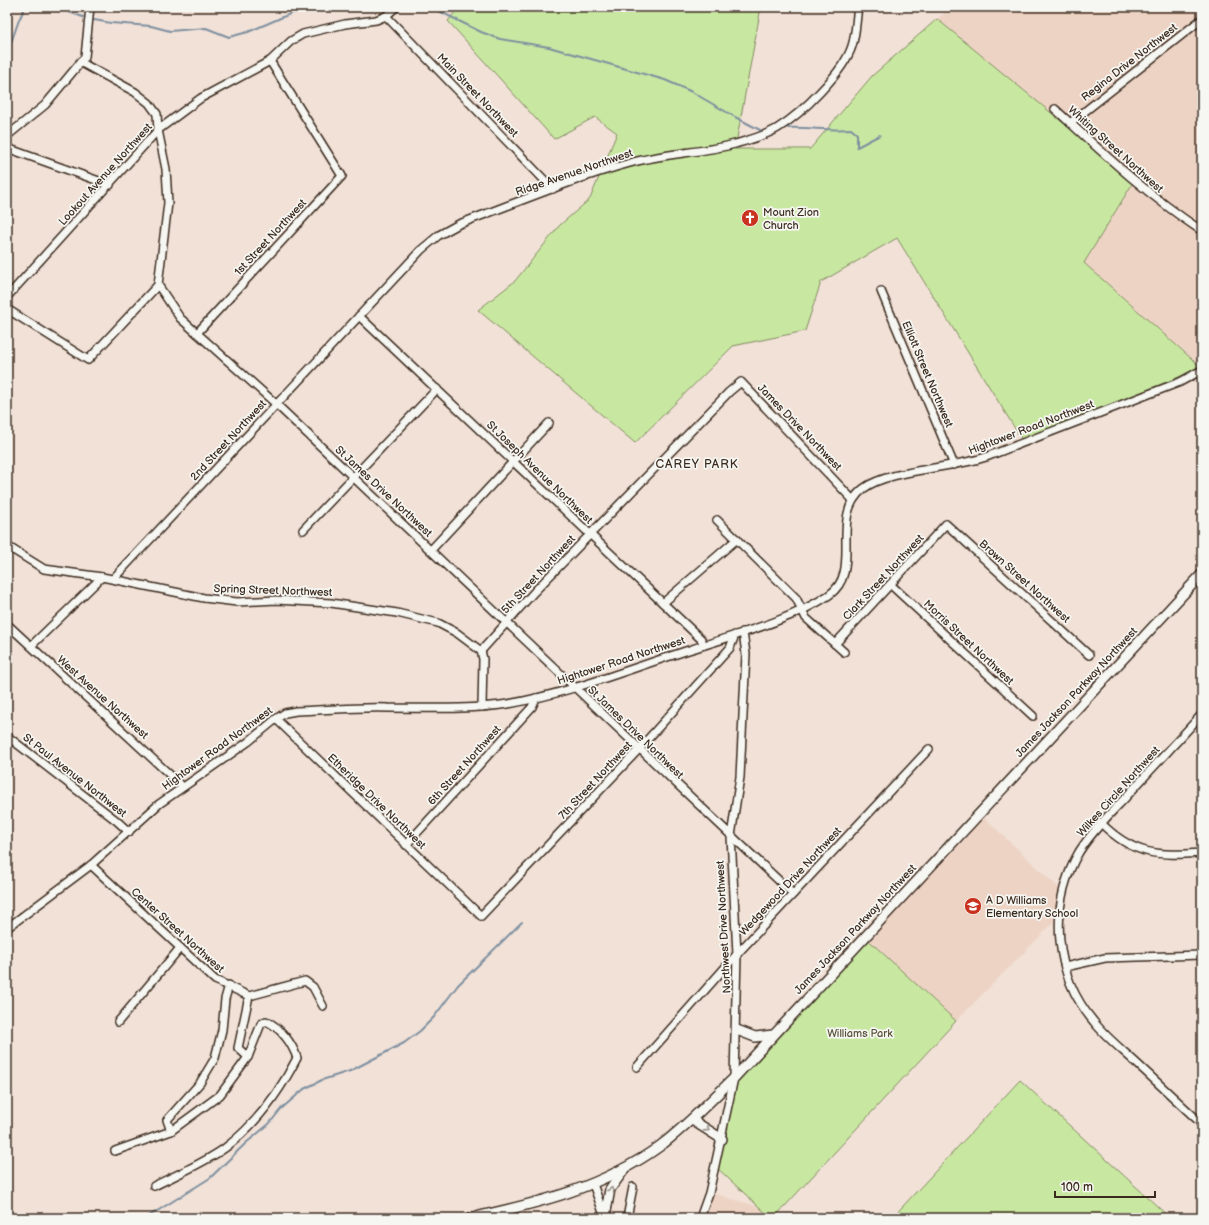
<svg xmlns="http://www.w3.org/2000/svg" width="1209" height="1225" font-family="'Balsamiq Sans',sans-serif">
<rect width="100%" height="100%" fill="#f1e1d7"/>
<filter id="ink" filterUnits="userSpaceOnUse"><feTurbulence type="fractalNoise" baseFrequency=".025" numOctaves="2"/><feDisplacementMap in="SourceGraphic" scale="8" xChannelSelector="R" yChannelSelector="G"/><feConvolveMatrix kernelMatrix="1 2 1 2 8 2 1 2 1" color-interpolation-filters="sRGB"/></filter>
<g filter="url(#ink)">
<g fill="#edd3c4">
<polygon points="952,7 1202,7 1202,367 1084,263 1134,181 937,19"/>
<polygon points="977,811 1060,889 1054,922 956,1021 863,935"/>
<polygon points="709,1192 759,1207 771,1218 700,1218"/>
</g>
<g fill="#c8e8a1" stroke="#828960">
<polygon points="459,7 761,7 735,149 810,149 872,76 937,19 1134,181 1084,263 1202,368 1121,400 1024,443 897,238 821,282 805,331 733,346 635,443 478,310 515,281 560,225 590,199 617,133 595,117 554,139 448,21"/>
<polygon points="863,935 956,1021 774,1218 771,1218 716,1167 734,1079"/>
<polygon points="1020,1080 1170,1218 892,1218"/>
</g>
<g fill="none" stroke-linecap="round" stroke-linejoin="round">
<g stroke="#7f90a0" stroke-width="2">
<polyline points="55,7 83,17"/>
<polyline points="411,7 437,10 481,32 500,39 549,47 665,80 692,92 735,117 762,131"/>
<polyline points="94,20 111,23 151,26 170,31 206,28 229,37 248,32 306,7"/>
<polyline points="7,54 19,20 25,7"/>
<path d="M 788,128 C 809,127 830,131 851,129 L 857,134 L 857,147 L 880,135"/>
<polyline points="146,1218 210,1178 246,1143 269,1124 281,1109 304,1089 322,1080 350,1071 404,1043 420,1031 434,1017 458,985 522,922"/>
</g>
<defs>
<g id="minor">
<polyline points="386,16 553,189"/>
<polyline points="80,62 135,92 149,103 157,114 158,130 166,169 168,203 158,285 180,318 276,404 793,894"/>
<path d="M 1055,109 C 1104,154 1146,194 1202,231"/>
<polyline points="1070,123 1202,19"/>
<polyline points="7,136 45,105 85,57 90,7"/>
<polyline points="7,148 110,185"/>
<polyline points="881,291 954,465"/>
<polyline points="7,297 158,130 201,98 270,61 291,41 303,34 345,24 376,20 386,16 396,7"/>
<polyline points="7,309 88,360 158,285"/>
<polyline points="359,316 701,639 704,645"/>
<polyline points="197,333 342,176 270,61"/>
<polyline points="717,520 796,598 806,618 844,652"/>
<polyline points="303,530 437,389"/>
<polyline points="7,546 44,569 102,577 204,598 237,602 276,600 331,603 397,613 438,623 457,633 481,651 483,659 482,707"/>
<polyline points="431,550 549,423"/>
<path d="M 113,579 L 421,250 L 439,235 L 459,224 C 516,203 572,179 630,163 C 665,153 701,153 735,144 C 749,140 765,136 778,128 C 801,114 844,72 852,46 C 856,34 856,20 858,7"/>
<polyline points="891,585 1033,716"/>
<polyline points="663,603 737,539"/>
<polyline points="7,624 182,786"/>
<polyline points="835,644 946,524 1089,655"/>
<polyline points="31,646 102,577"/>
<polyline points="481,651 534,592 729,392 741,382 853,500"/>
<path d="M 1202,714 C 1177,742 1151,769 1126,797 C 1110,814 1092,831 1079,852 C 1048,906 1054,975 1094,1022 C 1105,1036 1120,1048 1133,1060 C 1156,1081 1179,1103 1202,1124"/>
<polyline points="276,719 481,916 639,749 730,648 735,635"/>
<polyline points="7,736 117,821 129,832"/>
<path d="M 1101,823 C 1134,856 1158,856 1202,853"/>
<polyline points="406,845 532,707 536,698"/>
<polyline points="91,865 215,980 249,996 305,981 313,987 323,1006"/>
<path d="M 7,928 L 91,865 L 159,804 L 248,742 L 276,719 L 285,713 L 296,711 C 327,710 357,707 388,708 C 428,708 468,710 508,704 C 571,693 631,668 692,649 C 735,635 792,620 829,595 C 864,571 828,517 863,489 C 887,470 954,468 986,457 L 1180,382 L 1202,370"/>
<polyline points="1065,967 1105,958 1202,955"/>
<polyline points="118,1022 180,948"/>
<polyline points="637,1067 737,954 929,749"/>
<polyline points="171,1131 167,1120 200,1083 215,1058 222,1030 225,999 229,985"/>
<polyline points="115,1151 171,1131 220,1095 248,1057 238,1048 249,996"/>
<polyline points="593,1184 605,1218"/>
<path d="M 154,1186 C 178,1174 204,1163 225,1148 C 257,1124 279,1093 297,1058 C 292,1043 281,1028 266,1021 L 261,1024 L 248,1057"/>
<polyline points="627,1218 633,1187"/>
<polyline points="700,1218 709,1193 734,1078 737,954 731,836 740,777 746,654 743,632"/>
</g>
<g id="major">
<polyline points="737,1030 755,1037 773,1035"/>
<polyline points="692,1120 722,1139"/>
<polyline points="605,1217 610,1189 623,1171"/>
<path d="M 471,1218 C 539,1203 602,1188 660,1146 C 687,1126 710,1101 734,1078 L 1202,574"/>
</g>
</defs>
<use href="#minor" stroke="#3b2a1e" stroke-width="10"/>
<use href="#major" stroke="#3b2a1e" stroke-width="12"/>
<use href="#minor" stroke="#f6f6f2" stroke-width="7"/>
<use href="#major" stroke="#f6f6f2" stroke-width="9"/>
</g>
<defs><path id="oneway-chevron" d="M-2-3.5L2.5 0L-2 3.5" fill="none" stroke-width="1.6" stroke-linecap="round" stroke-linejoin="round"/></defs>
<g stroke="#989088">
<use href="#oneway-chevron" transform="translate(707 1129) rotate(33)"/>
<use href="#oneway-chevron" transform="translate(611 1190) rotate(-71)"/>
</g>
</g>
<defs>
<symbol id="church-disc" viewBox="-11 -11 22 22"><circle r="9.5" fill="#c8321e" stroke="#f6f6f2"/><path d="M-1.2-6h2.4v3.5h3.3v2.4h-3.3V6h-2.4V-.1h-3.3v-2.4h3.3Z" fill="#fff"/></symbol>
<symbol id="school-disc" viewBox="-11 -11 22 22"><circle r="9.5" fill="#c8321e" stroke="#f6f6f2"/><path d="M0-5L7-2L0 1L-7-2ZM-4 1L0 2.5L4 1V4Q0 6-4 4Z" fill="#fff"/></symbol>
</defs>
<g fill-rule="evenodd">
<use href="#church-disc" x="740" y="208" width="20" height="20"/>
<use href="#school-disc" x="963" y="896" width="20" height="20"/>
</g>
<g text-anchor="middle" stroke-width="3.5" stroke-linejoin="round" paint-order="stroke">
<g font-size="11" fill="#3b2a1e" stroke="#f6f6f2">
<text transform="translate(1129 62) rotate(-38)" y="4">Regina Drive Northwest</text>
<text transform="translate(478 95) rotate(46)" y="4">Main Street Northwest</text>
<text transform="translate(1116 149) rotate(42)" y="4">Whiting Street Northwest</text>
<text transform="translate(574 172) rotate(-19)" y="4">Ridge Avenue Northwest</text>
<text transform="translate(105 174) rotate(-48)" y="4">Lookout Avenue Northwest</text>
<text transform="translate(270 237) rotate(-47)" y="4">1st Street Northwest</text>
<text transform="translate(928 374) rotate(67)" y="4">Elliott Street Northwest</text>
<text transform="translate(800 427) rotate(46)" y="4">James Drive Northwest</text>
<text transform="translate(1031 427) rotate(-21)" y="4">Hightower Road Northwest</text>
<text transform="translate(228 440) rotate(-47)" y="4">2nd Street Northwest</text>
<text transform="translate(540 472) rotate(44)" y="4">St Joseph Avenue Northwest</text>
<text transform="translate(384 491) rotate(43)" y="4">St James Drive Northwest</text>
<text transform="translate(538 574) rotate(-47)" y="4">5th Street Northwest</text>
<text transform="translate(883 577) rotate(-47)" y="4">Clark Street Northwest</text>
<text transform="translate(1025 581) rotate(42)" y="4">Brown Street Northwest</text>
<text transform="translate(273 590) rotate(2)" y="4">Spring Street Northwest</text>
<text transform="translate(969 642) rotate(43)" y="4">Morris Street Northwest</text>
<text transform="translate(621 660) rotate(-18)" y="4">Hightower Road Northwest</text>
<text transform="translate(1076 692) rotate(-47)" y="4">James Jackson Parkway Northwest</text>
<text transform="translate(103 697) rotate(42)" y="4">West Avenue Northwest</text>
<text transform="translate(636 732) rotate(44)" y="4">St James Drive Northwest</text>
<text transform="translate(217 748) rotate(-36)" y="4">Hightower Road Northwest</text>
<text transform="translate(464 765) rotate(-48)" y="4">6th Street Northwest</text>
<text transform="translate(75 775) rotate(38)" y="4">St Paul Avenue Northwest</text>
<text transform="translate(595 780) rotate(-47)" y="4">7th Street Northwest</text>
<text transform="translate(1118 791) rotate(-48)" y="4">Wilkes Circle Northwest</text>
<text transform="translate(377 801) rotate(44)" y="4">Etheridge Drive Northwest</text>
<text transform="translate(790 881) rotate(-47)" y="4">Wedgewood Drive Northwest</text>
<text transform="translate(723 927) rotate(-93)" y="4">Northwest Drive Northwest</text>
<text transform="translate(855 929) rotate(-47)" y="4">James Jackson Parkway Northwest</text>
<text transform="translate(178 930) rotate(42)" y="4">Center Street Northwest</text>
</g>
<g font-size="11" fill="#3b2a1e" stroke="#f6f6f2" text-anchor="start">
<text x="763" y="216">Mount Zion<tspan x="763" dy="13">Church</tspan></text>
<text x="986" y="904">A D Williams<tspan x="986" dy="13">Elementary School</tspan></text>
</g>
<g font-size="11" fill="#575038" stroke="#f6f6f2">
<text x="860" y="1037">Williams Park</text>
</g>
<g font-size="12" letter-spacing="1" fill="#3b2a1e" stroke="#f6f6f2">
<text x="697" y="468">CAREY PARK</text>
</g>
</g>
<rect width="1209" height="1225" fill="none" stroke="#f6f6f2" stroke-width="24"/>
<rect x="12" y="12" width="1185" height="1201" fill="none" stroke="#3b2a1e" stroke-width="1.5" filter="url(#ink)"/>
<path d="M1055 1191v6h100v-6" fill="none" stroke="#3b2a1e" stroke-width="2"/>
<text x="1061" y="1191" font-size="12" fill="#3b2a1e" stroke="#f6f6f2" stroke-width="3" paint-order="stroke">100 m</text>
</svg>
